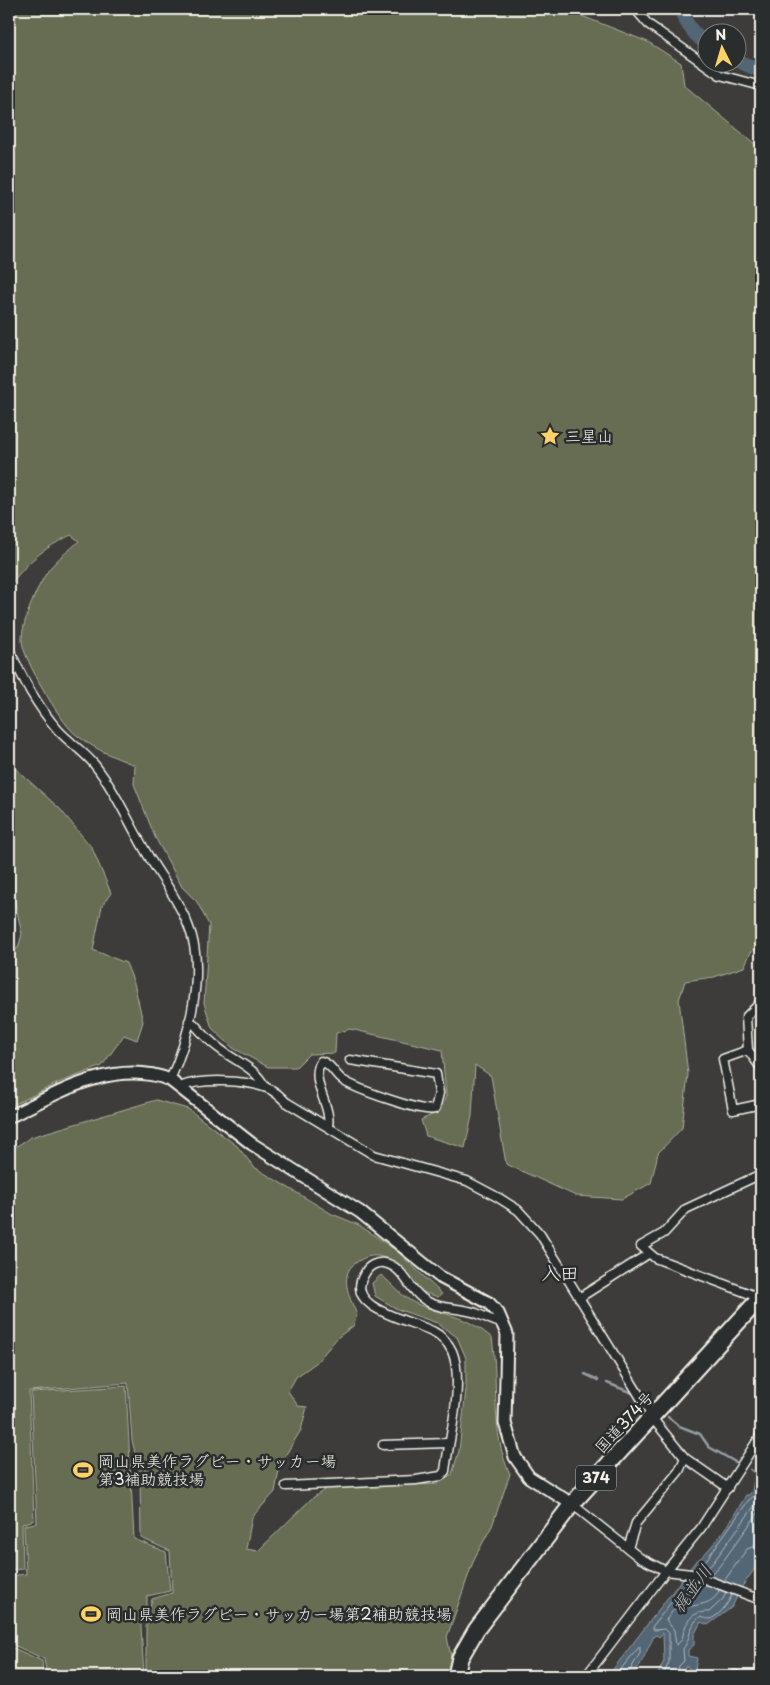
<svg xmlns="http://www.w3.org/2000/svg" width="770" height="1685" font-family="'Playpen Sans','Klee One',sans-serif">
<rect width="100%" height="100%" fill="#3e3c3a"/>
<filter id="ink" filterUnits="userSpaceOnUse"><feTurbulence type="fractalNoise" baseFrequency=".02" numOctaves="2"/><feDisplacementMap in="SourceGraphic" scale="10" xChannelSelector="R" yChannelSelector="G"/><feConvolveMatrix kernelMatrix="1 2 1 2 8 2 1 2 1" color-interpolation-filters="sRGB"/></filter>
<g filter="url(#ink)">
<g fill="#666d53" stroke="#adaf9e">
<path d="M 9,9 L 564,9 L 648,42 L 681,63 L 684,85 L 761,149 L 761,945 L 751,952 L 744,967 L 714,977 L 685,981 L 679,1000 L 688,1074 L 682,1128 L 658,1153 L 651,1183 L 622,1199 L 576,1196 L 506,1164 L 491,1076 L 475,1065 L 472,1116 L 465,1148 L 426,1136 L 421,1120 L 440,1111 L 446,1096 L 442,1050 L 350,1029 L 336,1033 L 335,1053 L 309,1054 L 296,1067 L 268,1067 L 233,1048 L 212,1028 L 204,1003 L 209,925 L 197,902 L 182,887 L 155,837 L 134,784 L 135,765 C 113,757 92,748 74,733 C 60,721 23,659 22,641 C 21,623 39,581 51,567 C 59,557 70,550 79,541 L 71,535 C 42,549 27,562 9,587 Z"/>
<polygon points="9,766 16,769 60,809 92,848 111,893 102,906 93,950 126,963 134,983 143,1022 137,1040 124,1035 102,1066 58,1083 9,1107 9,953 18,948 22,934 14,898 9,896"/>
<path d="M 156,1100 L 188,1109 L 237,1146 L 254,1167 L 332,1214 L 359,1225 L 397,1251 L 442,1294 L 438,1297 C 433,1295 427,1294 423,1292 C 403,1278 386,1238 353,1265 C 339,1277 351,1301 357,1315 L 353,1326 L 337,1338 L 317,1362 L 296,1377 L 288,1391 L 298,1406 L 307,1407 L 301,1430 L 280,1464 L 275,1492 L 252,1517 L 246,1549 L 258,1551 L 311,1499 L 327,1488 L 437,1484 L 452,1474 L 459,1451 L 466,1390 L 466,1358 L 457,1337 L 437,1323 L 397,1309 L 375,1296 L 372,1283 L 381,1275 C 393,1284 402,1298 417,1304 C 448,1317 464,1314 492,1338 C 499,1383 490,1433 510,1474 L 492,1526 L 474,1559 L 447,1637 L 451,1656 L 446,1676 L 146,1676 L 146,1623 L 152,1599 L 172,1593 L 170,1551 L 141,1538 L 140,1476 L 132,1440 L 128,1383 L 29,1391 L 34,1520 L 22,1524 L 23,1569 L 9,1570 L 9,1151 L 31,1137 Z"/>
<polygon points="126,1386 134,1539 166,1552 170,1591 147,1596 147,1610 140,1611 144,1676 47,1676 44,1659 9,1643 9,1576 26,1574 24,1525 37,1523 31,1392"/>
<polygon points="9,1646 42,1661 43,1676 9,1676"/>
</g>
<path fill="#526675" stroke="#939ea3" d="M 749,1469 L 756,1472 L 761,1471 L 761,1560 L 741,1588 L 732,1607 L 708,1625 L 701,1622 L 694,1635 L 694,1645 L 688,1650 L 688,1656 L 697,1658 L 694,1676 L 689,1676 L 689,1668 L 686,1666 L 680,1676 L 657,1676 L 664,1661 L 663,1633 L 659,1637 L 657,1635 L 654,1636 L 640,1665 L 631,1676 L 608,1676 L 695,1562 C 712,1551 736,1513 746,1495 L 749,1495 L 752,1491 L 755,1474 Z"/>
<g fill="none" stroke-linecap="round" stroke-linejoin="round">
<g stroke="#b3b9ba" stroke-width="1">
<polyline points="695,1570 707,1559 748,1501 757,1493 759,1478 761,1476"/>
<polyline points="701,1573 712,1564 761,1497"/>
<polyline points="709,1575 718,1568 761,1509"/>
<path d="M 695,1581 L 666,1620 L 674,1630 L 676,1645 L 682,1640 C 685,1623 690,1611 709,1612 L 723,1599 L 726,1592"/>
<polyline points="724,1581 747,1549 761,1544"/>
<path d="M 702,1584 L 687,1603 L 688,1607 C 700,1604 715,1604 719,1590"/>
<polyline points="615,1676 640,1646 640,1653 627,1676"/>
<polyline points="663,1676 669,1662 669,1633 665,1629 654,1630 652,1627 689,1579"/>
<path d="M 676,1676 L 679,1666 L 684,1661 L 683,1649 C 691,1639 689,1624 700,1617 C 703,1618 706,1619 709,1619 C 718,1618 730,1602 732,1594"/>
</g>
<g stroke="#939ea3" stroke-width="2.5">
<polyline points="585,1374 598,1380"/>
<polyline points="607,1383 635,1394"/>
<polyline points="647,1399 650,1400"/>
<polyline points="668,1417 679,1426 700,1434 709,1447 737,1463"/>
</g>
<g stroke="#526675" stroke-width="14">
<path d="M 680,9 C 686,24 694,36 708,45"/>
<polyline points="738,61 761,71"/>
</g>
<defs>
<g id="street">
<polyline points="635,9 648,24 720,75 761,86"/>
<path d="M 9,649 C 23,679 36,705 58,730 C 69,742 83,751 94,764 C 115,790 129,823 146,852 C 160,876 178,899 188,925 C 207,969 189,1038 170,1080"/>
<polyline points="761,1002 746,1017 748,1050 761,1068"/>
<path d="M 189,1021 L 194,1024 C 202,1033 210,1042 220,1049 C 236,1062 255,1067 265,1087"/>
<polyline points="748,1050 723,1059 733,1110 761,1104"/>
<path d="M 180,1087 C 200,1078 246,1080 267,1088 C 275,1091 280,1096 286,1102 L 374,1155 L 467,1181 L 499,1198 L 518,1210 L 540,1234 L 657,1424 L 685,1458 L 728,1488"/>
<path d="M 328,1126 C 332,1105 309,1082 321,1061 C 332,1064 335,1076 344,1081 C 357,1089 422,1113 435,1109 L 439,1093 L 436,1074 L 350,1060"/>
<polyline points="750,1294 655,1258 641,1246 664,1233 686,1209 761,1174"/>
<polyline points="579,1298 648,1254"/>
<polyline points="761,1435 701,1528 666,1571 691,1574 761,1600"/>
<polyline points="383,1445 448,1443"/>
<path d="M 286,1486 L 416,1480 L 441,1476 L 445,1471 C 449,1438 465,1382 452,1351 C 448,1343 442,1336 434,1332 C 413,1320 341,1310 365,1273 C 368,1266 376,1262 384,1263 C 403,1266 408,1288 422,1298 C 437,1310 458,1307 476,1313 C 486,1317 494,1322 504,1324"/>
<polyline points="572,1504 640,1558 666,1571 586,1676"/>
<polyline points="628,1548 636,1523 679,1471 685,1458"/>
<polyline points="735,1675 738,1676"/>
</g>
<path id="secondary" d="M 9,1117 C 57,1093 115,1058 170,1080 L 252,1144 L 360,1212 L 440,1277 L 489,1303 L 498,1313 L 507,1334 L 505,1423 L 515,1457 L 529,1477 L 572,1504"/>
<polyline id="highway" points="456,1676 460,1658 476,1630 572,1504 761,1297"/>
</defs>
<use href="#street" stroke="#f4f1e8" stroke-width="11"/>
<use href="#secondary" stroke="#f4f1e8" stroke-width="15"/>
<use href="#highway" stroke="#f4f1e8" stroke-width="19"/>
<use href="#street" stroke="#2a2d2e" stroke-width="8"/>
<use href="#secondary" stroke="#2a2d2e" stroke-width="11"/>
<use href="#highway" stroke="#2a2d2e" stroke-width="15"/>
</g>
</g>
<defs>
<symbol id="sight-bare" viewBox="-9 -9 18 18"><path d="M0-6L1.8-2.2L6-1.7L2.9 1.2L3.7 5.4L0 3.3L-3.7 5.4L-2.9 1.2L-6-1.7L-1.8-2.2Z" fill="#ffd166" stroke="#2a2d2e" stroke-width="2.5" paint-order="stroke"/></symbol>
<symbol id="stadium-bare" viewBox="-9 -9 18 18"><path d="M0-5a6.5 5 0 1 0 0 10a6.5 5 0 1 0 0-10ZM-3.5-1.8h7v3.6h-7Z" fill="#ffd166" stroke="#2a2d2e" stroke-width="2.5" paint-order="stroke"/></symbol>
</defs>
<g fill-rule="evenodd">
<use href="#sight-bare" x="536" y="422" width="28" height="28"/>
<use href="#stadium-bare" x="69" y="1456" width="28" height="28"/>
<use href="#stadium-bare" x="77" y="1600" width="28" height="28"/>
</g>
<g text-anchor="middle" stroke-width="5" stroke-linejoin="round" paint-order="stroke">
<rect fill="#2a2d2e" stroke="#b7b6b0" stroke-width="1" x="576" y="1465.5" width="40" height="25" rx="4"/>
<g font-size="15" font-weight="bold" fill="#f4f1e8">
<text x="596" y="1483">374</text>
</g>
<g font-size="16" fill="#f4f1e8" stroke="#2a2d2e" text-anchor="start">
<text x="565" y="442">三星山</text>
<text x="98" y="1467">岡山県美作ラグビー・サッカー場<tspan x="98" dy="18">第3補助競技場</tspan></text>
<text x="106" y="1620">岡山県美作ラグビー・サッカー場第2補助競技場</text>
</g>
<g font-size="16" fill="#f4f1e8" stroke="#2a2d2e">
<text transform="translate(624 1422) rotate(-47)" y="6">国道374号</text>
</g>
<g font-size="18" font-style="italic" fill="#b3b9ba" stroke="#2a2d2e">
<text transform="translate(692 1589) rotate(-54)" y="6">梶並川</text>
</g>
<g font-size="19" fill="#f4f1e8" stroke="#2a2d2e">
<text x="560" y="1280">入田</text>
</g>
</g>
<rect width="770" height="1685" fill="none" stroke="#2a2d2e" stroke-width="30"/>
<rect x="15" y="15" width="740" height="1655" fill="none" stroke="#f4f1e8" stroke-width="2" filter="url(#ink)"/>
<g transform="translate(722 48) rotate(355)"><circle r="24" fill="#2a2d2e" stroke="#7b7b78"/>
<path d="M0-4L9 19L0 12L-9 19Z" fill="#ffd166"/>
<text y="-8" font-size="14" font-weight="bold" text-anchor="middle" fill="#f4f1e8">N</text>
</g>
</svg>
